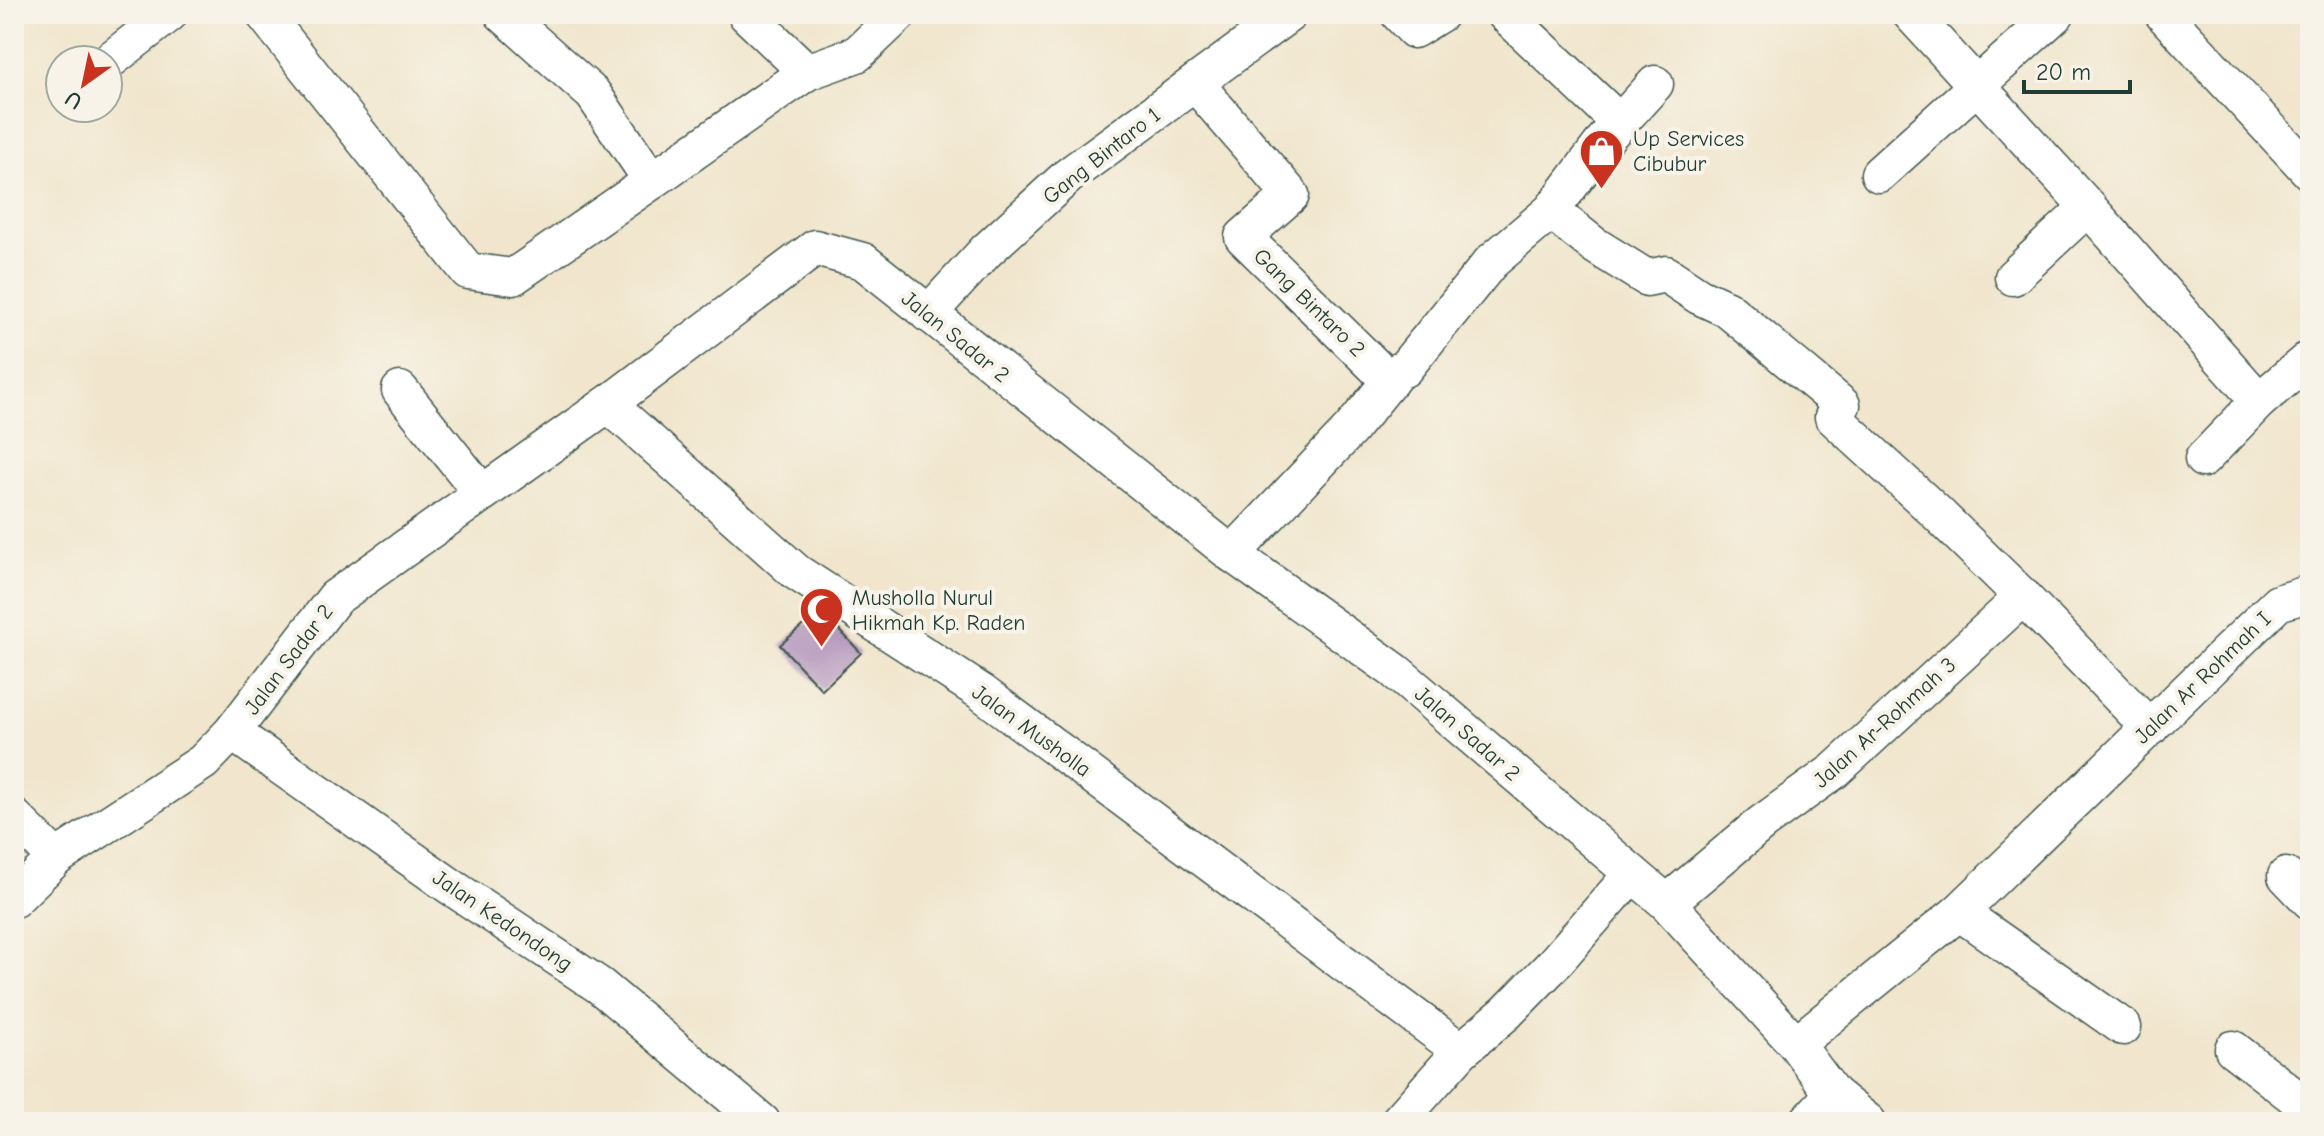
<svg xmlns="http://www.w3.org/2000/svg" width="2324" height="1136" font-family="'Comic Neue',sans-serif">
<rect width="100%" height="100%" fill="#f7f3e8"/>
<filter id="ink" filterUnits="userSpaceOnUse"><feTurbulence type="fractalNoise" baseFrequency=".0125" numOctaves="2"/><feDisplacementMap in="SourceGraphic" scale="16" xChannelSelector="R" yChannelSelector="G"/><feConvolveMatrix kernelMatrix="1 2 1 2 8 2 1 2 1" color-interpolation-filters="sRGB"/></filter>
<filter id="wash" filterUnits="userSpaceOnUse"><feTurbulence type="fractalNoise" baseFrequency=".006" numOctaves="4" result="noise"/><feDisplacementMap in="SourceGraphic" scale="32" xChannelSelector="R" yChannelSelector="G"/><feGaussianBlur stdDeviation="1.8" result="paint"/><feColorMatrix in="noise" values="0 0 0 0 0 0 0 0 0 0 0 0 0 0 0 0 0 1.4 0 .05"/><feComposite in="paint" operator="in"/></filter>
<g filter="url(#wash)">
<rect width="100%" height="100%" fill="#f1e6cd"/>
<g id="blocks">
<polygon fill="#b69abe" points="821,610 861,653 822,690 780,645"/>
</g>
</g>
<g filter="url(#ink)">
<use href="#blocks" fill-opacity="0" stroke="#3e564b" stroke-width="2"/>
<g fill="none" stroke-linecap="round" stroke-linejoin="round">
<defs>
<g id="street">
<polyline points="264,14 468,271 513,277 652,181 593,94 503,14"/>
<polyline points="746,14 807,72 857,54 899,14"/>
<polyline points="1399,14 1414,30 1440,14"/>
<polyline points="1505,14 1620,123"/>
<polyline points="1911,14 2088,207 2259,401"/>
<polyline points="2163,14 2310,172"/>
<polyline points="109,61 169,14"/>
<polyline points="1195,83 1291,195 1243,237 1390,381"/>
<polyline points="1879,174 2056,14"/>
<polyline points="652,181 807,72"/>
<polyline points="1551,211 1594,245 1647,278 1666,274 1699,296 1727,309 1842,405 1833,417 1936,512 2023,597 2150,728"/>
<polyline points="2013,277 2088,207"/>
<polyline points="928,314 986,251 1068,176 1289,14"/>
<polyline points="400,390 481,492"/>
<polyline points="608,404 796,572 981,692 1461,1051"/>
<polyline points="2203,459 2259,401 2310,358"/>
<polyline points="1232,554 1350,430 1398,371 1404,369 1491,262 1551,211 1606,138 1655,84"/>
<polyline points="232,732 450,886 600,986 762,1122"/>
<polyline points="14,817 56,858"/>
<polyline points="2286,876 2310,901"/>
<polyline points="14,899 56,858 203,762 232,732 335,598 608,404 815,248 863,261 1232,554 1395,671 1667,903 1796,1044 1833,1094 1868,1122"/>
<polyline points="1667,903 1762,823 1834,771 2023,597"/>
<polyline points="1959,912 2278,603 2307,594 2310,596"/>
<polyline points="1796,1044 1959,912 2123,1027"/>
<polyline points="2233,1049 2310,1109"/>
<polyline points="1398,1122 1461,1051 1506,1013 1549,969 1632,874"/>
<polyline points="1807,1122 1833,1094"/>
</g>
</defs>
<use href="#street" stroke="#3e564b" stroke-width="39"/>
<use href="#street" stroke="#fff" stroke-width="36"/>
</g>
</g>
<defs>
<symbol id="shop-pin" viewBox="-11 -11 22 30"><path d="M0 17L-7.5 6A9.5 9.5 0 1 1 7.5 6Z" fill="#c8321e" stroke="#f7f3e8"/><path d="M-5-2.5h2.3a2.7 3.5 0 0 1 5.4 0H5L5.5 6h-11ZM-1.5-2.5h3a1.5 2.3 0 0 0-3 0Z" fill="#fff"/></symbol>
<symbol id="mosque-pin" viewBox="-11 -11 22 30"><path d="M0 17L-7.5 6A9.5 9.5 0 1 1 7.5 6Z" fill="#c8321e" stroke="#f7f3e8"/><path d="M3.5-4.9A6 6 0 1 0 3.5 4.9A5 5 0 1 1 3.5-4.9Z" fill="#fff"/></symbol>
</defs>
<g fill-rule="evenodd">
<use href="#shop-pin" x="1576" y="126" width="51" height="69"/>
<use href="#mosque-pin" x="796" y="584" width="51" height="69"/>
</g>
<g text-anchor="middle" stroke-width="8" stroke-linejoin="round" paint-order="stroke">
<g font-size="22" fill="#1f3d34" stroke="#f7f3e8" text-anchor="start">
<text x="1633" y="146">Up Services<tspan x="1633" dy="25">Cibubur</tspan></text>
<text x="852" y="605">Musholla Nurul<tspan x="852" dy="25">Hikmah Kp. Raden</tspan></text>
</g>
<g font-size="22" fill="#1f3d34" stroke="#f7f3e8">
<text transform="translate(1101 155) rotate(-38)" y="8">Gang Bintaro 1</text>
<text transform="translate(1310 302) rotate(44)" y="8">Gang Bintaro 2</text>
<text transform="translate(956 336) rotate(39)" y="8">Jalan Sadar 2</text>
<text transform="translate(288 659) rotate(-53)" y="8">Jalan Sadar 2</text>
<text transform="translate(2202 677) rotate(-44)" y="8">Jalan Ar Rohmah I</text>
<text transform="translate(1884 722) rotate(-42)" y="8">Jalan Ar-Rohmah 3</text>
<text transform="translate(1032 730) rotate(36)" y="8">Jalan Musholla</text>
<text transform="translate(1468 733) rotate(41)" y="8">Jalan Sadar 2</text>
<text transform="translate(503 920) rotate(34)" y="8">Jalan Kedondong</text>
</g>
</g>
<rect width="2324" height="1136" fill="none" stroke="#f7f3e8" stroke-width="48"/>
<g transform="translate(84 84) rotate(213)"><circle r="38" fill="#f7f3e8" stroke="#a1aaa0" stroke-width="2"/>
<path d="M0-6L14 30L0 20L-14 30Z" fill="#c8321e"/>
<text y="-12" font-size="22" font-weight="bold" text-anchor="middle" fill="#1f3d34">U</text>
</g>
<path d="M2024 80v12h106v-12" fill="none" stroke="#1f3d34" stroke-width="4"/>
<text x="2036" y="80" font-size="24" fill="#1f3d34" stroke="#f7f3e8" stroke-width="6" paint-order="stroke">20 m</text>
</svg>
